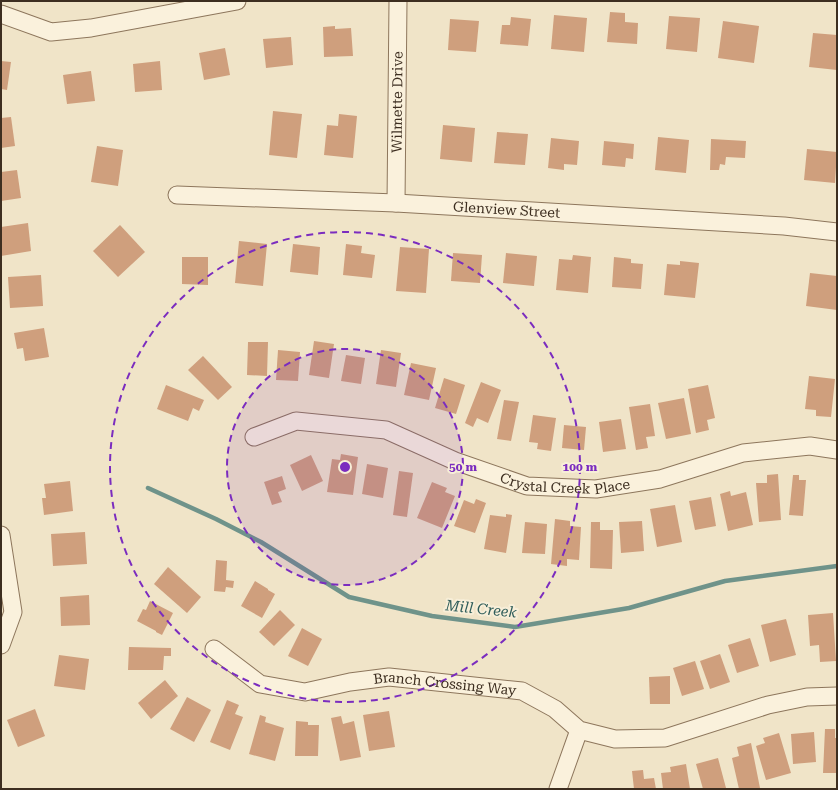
<svg xmlns="http://www.w3.org/2000/svg" width="838" height="790" font-family="'Roboto Serif',serif">
<rect width="100%" height="100%" fill="#f0e4c8"/>
<g fill="none" stroke-linecap="round" stroke-linejoin="round">
<polyline stroke="#6f938a" stroke-width="4.5" points="148,488 216,519 261,542 349,597 432,616 515,627 629,608 725,581 837,566"/>
</g>
<g fill="#cf9f7d">
<polygon points="610,12 625,13 625,22 638,23 637,44 607,42"/>
<polygon points="554,15 587,18 584,52 551,49"/>
<polygon points="669,16 700,18 697,52 666,49"/>
<polygon points="511,17 531,19 528,46 500,44 502,25 510,25"/>
<polygon points="450,19 479,21 476,52 448,50"/>
<polygon points="723,21 759,26 754,63 718,58"/>
<polygon points="335,26 335,29 351,28 353,56 324,57 323,27"/>
<polygon points="813,33 837,35 837,70 809,67"/>
<polygon points="291,37 293,65 266,68 263,39"/>
<polygon points="225,48 230,75 204,80 199,53"/>
<polygon points="1,61 11,62 7,90 1,89"/>
<polygon points="160,61 162,90 135,92 133,64"/>
<polygon points="91,71 95,101 67,104 63,75"/>
<polygon points="273,111 302,114 297,158 269,155"/>
<polygon points="339,114 357,116 353,158 324,155 327,125 338,126"/>
<polygon points="11,117 15,146 1,148 1,118"/>
<polygon points="443,125 475,128 472,162 440,159"/>
<polygon points="497,132 528,134 525,165 494,163"/>
<polygon points="658,137 689,140 686,173 655,170"/>
<polygon points="551,138 579,141 577,165 564,164 564,170 548,168"/>
<polygon points="711,139 746,141 745,158 726,157 725,165 720,164 719,170 710,170"/>
<polygon points="604,141 634,144 633,159 626,158 625,167 602,165"/>
<polygon points="97,146 123,150 118,186 91,182"/>
<polygon points="807,149 837,152 835,183 804,180"/>
<polygon points="17,170 21,198 1,201 1,172"/>
<polygon points="28,223 31,251 1,256 1,227"/>
<polygon points="120,225 145,252 118,277 93,251"/>
<polygon points="239,241 267,244 263,286 235,283"/>
<polygon points="293,244 320,247 318,275 290,272"/>
<polygon points="346,244 362,246 361,253 375,255 372,278 343,275"/>
<polygon points="400,247 429,249 426,293 396,291"/>
<polygon points="453,253 482,255 480,283 451,281"/>
<polygon points="506,253 537,256 534,286 503,283"/>
<polygon points="573,255 591,257 588,293 556,290 559,259 572,260"/>
<polygon points="182,257 208,257 208,285 182,284"/>
<polygon points="614,257 631,259 631,263 643,264 641,289 612,287"/>
<polygon points="680,261 699,263 695,298 664,295 667,264 680,265"/>
<polygon points="810,273 837,276 837,310 806,306"/>
<polygon points="41,275 43,306 10,308 8,277"/>
<polygon points="44,328 49,357 25,361 23,348 17,349 14,333"/>
<polygon points="314,341 334,344 329,378 309,375"/>
<polygon points="248,342 268,342 267,376 247,375"/>
<polygon points="278,350 300,352 298,381 276,380"/>
<polygon points="381,350 401,353 396,387 376,384"/>
<polygon points="346,355 365,358 361,384 341,381"/>
<polygon points="203,356 232,387 218,400 188,370"/>
<polygon points="411,363 436,368 429,400 404,395"/>
<polygon points="809,376 835,379 831,417 816,416 816,410 805,409"/>
<polygon points="444,378 465,385 456,414 435,408"/>
<polygon points="481,382 501,390 488,423 477,418 473,427 465,423"/>
<polygon points="166,385 204,400 199,411 193,408 188,421 157,409"/>
<polygon points="708,385 715,418 707,420 709,430 696,433 688,389"/>
<polygon points="684,398 691,434 666,439 658,403"/>
<polygon points="504,400 519,402 511,441 497,439"/>
<polygon points="650,404 655,436 646,437 648,448 636,450 629,407"/>
<polygon points="533,415 556,418 551,451 537,449 538,443 529,442"/>
<polygon points="621,419 626,449 603,452 599,422"/>
<polygon points="564,425 586,427 584,450 562,448"/>
<polygon points="341,454 358,457 353,495 327,492 332,459 340,460"/>
<polygon points="311,455 323,481 302,491 290,465"/>
<polygon points="367,464 388,468 383,498 362,494"/>
<polygon points="399,471 413,473 407,517 393,515"/>
<polygon points="778,474 781,520 759,522 756,483 767,483 767,475"/>
<polygon points="793,475 799,475 799,480 806,480 803,516 789,515"/>
<polygon points="282,476 286,489 278,492 282,502 272,505 264,482"/>
<polygon points="70,481 73,511 44,515 42,498 46,498 44,484"/>
<polygon points="432,482 447,488 445,492 455,496 442,528 417,518"/>
<polygon points="730,491 731,496 746,492 753,525 728,531 720,494"/>
<polygon points="711,497 716,526 695,530 689,501"/>
<polygon points="476,499 486,503 475,533 454,526 464,500 474,504"/>
<polygon points="675,505 682,542 657,547 650,509"/>
<polygon points="506,514 512,515 506,553 484,549 490,515 506,517"/>
<polygon points="555,519 570,521 570,526 581,527 579,560 567,559 567,566 551,564"/>
<polygon points="642,521 644,551 621,553 619,522"/>
<polygon points="525,522 547,524 545,554 522,553"/>
<polygon points="591,522 600,522 600,530 613,530 612,569 590,568"/>
<polygon points="85,532 87,564 53,566 51,534"/>
<polygon points="216,560 227,561 226,580 234,581 233,588 226,587 225,592 214,591"/>
<polygon points="168,567 201,597 187,613 154,584"/>
<polygon points="255,581 268,589 268,590 275,594 262,618 241,606"/>
<polygon points="89,595 90,625 61,626 60,597"/>
<polygon points="150,601 173,613 162,635 156,632 156,631 137,621 143,609 146,610"/>
<polygon points="280,610 295,625 274,646 259,632"/>
<polygon points="833,613 836,661 820,662 819,645 810,646 808,615"/>
<polygon points="786,619 796,655 770,662 761,625"/>
<polygon points="302,628 322,639 308,666 288,656"/>
<polygon points="750,638 759,666 737,673 728,645"/>
<polygon points="129,647 171,648 171,656 164,656 163,670 128,670"/>
<polygon points="720,654 730,682 710,689 700,661"/>
<polygon points="59,655 89,659 85,690 54,686"/>
<polygon points="695,661 704,689 682,696 673,668"/>
<polygon points="670,676 670,704 650,704 649,677"/>
<polygon points="165,680 178,696 151,719 138,703"/>
<polygon points="187,697 211,710 194,742 170,729"/>
<polygon points="227,700 239,705 235,714 243,717 230,750 210,742"/>
<polygon points="35,709 45,736 18,747 7,720"/>
<polygon points="389,711 395,747 369,751 363,715"/>
<polygon points="260,715 266,717 265,722 284,728 275,761 249,754"/>
<polygon points="341,716 343,724 354,721 361,757 340,761 331,718"/>
<polygon points="296,721 308,722 308,725 319,725 318,756 295,756"/>
<polygon points="825,729 835,729 835,738 837,738 837,773 823,773"/>
<polygon points="814,732 816,762 793,764 791,734"/>
<polygon points="779,733 791,773 766,780 756,746 765,743 763,738"/>
<polygon points="751,743 760,788 755,789 739,789 732,758 739,756 737,747"/>
<polygon points="718,758 726,788 703,789 696,764"/>
<polygon points="686,764 690,789 663,789 661,773 671,772 670,767"/>
<polygon points="643,770 644,779 654,778 656,789 634,789 632,771"/>
</g>
<g fill="none" stroke-linecap="round" stroke-linejoin="round">
<defs>
<g id="minor">
<polyline points="1,14 51,32 91,28 237,1"/>
<path id="s1" d="M 177,195 L 396,203 L 784,226 L 837,232"/>
<path id="s2" d="M 396,203 L 398,1"/>
<path id="s3" d="M 254,437 L 296,421 L 386,430 L 455,461 L 527,486 L 596,489 L 660,479 L 743,453 L 810,446 L 837,450"/>
<polyline points="1,535 13,612 1,645"/>
<path id="s4" d="M 214,649 L 260,684 L 305,692 L 350,682 L 389,677 L 522,691 L 555,709 L 579,730 L 615,739 L 665,738 L 768,705 L 807,697 L 837,696"/>
<polyline points="558,789 579,730"/>
</g>
</defs>
<use href="#minor" stroke="#8d765c" stroke-width="19"/>
<use href="#minor" stroke="#faf1dc" stroke-width="17"/>
</g>
<circle cx="345" cy="467" r="118" fill="#7b2cbf" fill-opacity=".12"/>
<g fill="none" stroke="#7b2cbf" stroke-width="2" stroke-dasharray="7 5">
<circle cx="345" cy="467" r="118"/>
<circle cx="345" cy="467" r="235"/>
</g>
<g text-anchor="middle" stroke-width="4" stroke-linejoin="round" paint-order="stroke">
<g font-size="14" fill="#3d2e20" stroke="#f7eed8">
<text dy="5" stroke="none"><textPath href="#s2" startOffset="101">Wilmette Drive</textPath></text>
<text dy="5" stroke="none"><textPath href="#s1" startOffset="330">Glenview Street</textPath></text>
<text dy="5" stroke="none"><textPath href="#s3" startOffset="325">Crystal Creek Place</textPath></text>
<text dy="5" stroke="none"><textPath href="#s4" startOffset="245">Branch Crossing Way</textPath></text>
</g>
<g font-size="15" font-style="italic" fill="#2f5d5a" stroke="#f7eed8">
<text transform="translate(481 609) rotate(6)" y="5">Mill Creek</text>
</g>
</g>
<circle cx="345" cy="467" r="6" fill="#7b2cbf" stroke="#f7eed8" stroke-width="2"/>
<g font-size="12" text-anchor="middle" font-weight="bold" fill="#7b2cbf" stroke="#f7eed8" stroke-width="4" stroke-linejoin="round" paint-order="stroke">
<text x="463" y="471">50 m</text>
<text x="580" y="471">100 m</text>
</g>
<rect width="838" height="790" fill="none" stroke="#3d2e20" stroke-width="4"/>
</svg>
